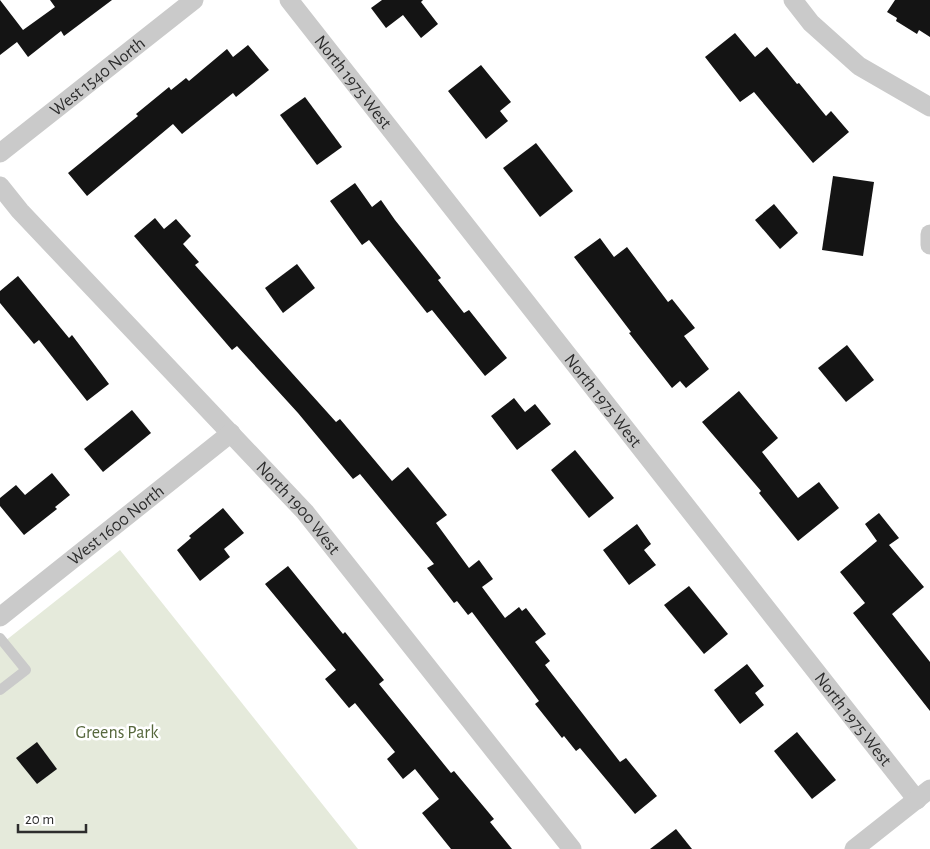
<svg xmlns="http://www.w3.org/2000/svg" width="930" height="849" font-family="'Alegreya Sans',sans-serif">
<rect width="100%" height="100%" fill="#fff"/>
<polygon fill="#e5eadb" points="120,550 358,849 0,849 0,645"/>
<g fill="#141414">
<polygon points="0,0 23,30 55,7 50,0 112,0 64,36 61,31 28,57 17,42 0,55"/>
<polygon points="382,0 423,0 421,2 438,24 421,38 403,15 386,28 371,8"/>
<polygon points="895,0 930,0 930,37 919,30 917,34 896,21 897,18 887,12"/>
<polygon points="735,33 755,57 767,47 797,84 799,83 826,116 831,111 849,132 813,163 754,92 740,102 705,57"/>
<polygon points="248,45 269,70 236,97 233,93 182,134 173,124 87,196 68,173 138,116 136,114 169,87 171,90 186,78 189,81 227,49 233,57"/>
<polygon points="481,65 511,102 500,111 508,121 486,139 448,91"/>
<polygon points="305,97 342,147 317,165 280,115"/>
<polygon points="536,143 573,191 540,217 503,168"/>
<polygon points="833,176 874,182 863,256 822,250"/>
<polygon points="355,183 372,207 381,200 395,220 441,278 438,280 464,313 469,310 507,358 485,376 432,310 427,313 369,240 362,245 330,201"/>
<polygon points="774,204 798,233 780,249 755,220"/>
<polygon points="155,218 164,229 176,219 191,236 183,244 199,262 195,265 336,422 340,419 392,481 408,467 447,515 436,523 469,568 479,560 493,579 482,587 505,618 519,607 522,611 526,608 546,634 535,642 550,661 545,665 620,762 626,758 657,796 635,814 580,748 576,751 564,736 562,738 535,704 539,701 472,612 468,615 457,601 454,603 427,568 434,564 360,474 353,479 298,413 237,346 232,350 134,236"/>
<polygon points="600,238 614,257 627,247 668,302 672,299 695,328 684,336 709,369 686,388 680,381 672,388 629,333 631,332 574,257"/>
<polygon points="297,264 315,288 283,313 265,288"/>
<polygon points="18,276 69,338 72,335 109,384 87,401 39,340 34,344 0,303 0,291"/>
<polygon points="847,345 874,380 846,402 818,368"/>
<polygon points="739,391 778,438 762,452 798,498 819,482 839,508 798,541 759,493 761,491 702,422"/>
<polygon points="514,398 525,412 535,404 551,424 517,450 491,416"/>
<polygon points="132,410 151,433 103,472 84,449"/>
<polygon points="575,450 614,498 589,518 551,470"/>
<polygon points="52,473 70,495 55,507 57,509 24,535 0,506 0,498 16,485 25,495"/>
<polygon points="223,508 244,533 224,549 230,557 200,581 177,550 191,538 189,536"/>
<polygon points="879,513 899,538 889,545 924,587 892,614 930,662 930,711 853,613 865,603 840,572 877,541 865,524"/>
<polygon points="637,524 651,544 644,550 656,565 629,585 603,550"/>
<polygon points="288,566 343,634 345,632 384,680 379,684 451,773 454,771 494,819 490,822 512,849 451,849 422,813 439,799 415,769 403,779 387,759 395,752 355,703 349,708 325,679 336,670 265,584"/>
<polygon points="689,586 728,634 704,654 664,605"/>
<polygon points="747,664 764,686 755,693 764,705 740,724 714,690"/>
<polygon points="797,732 836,780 812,799 774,751"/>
<polygon points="37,742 57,769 37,784 16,758"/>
<polygon points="676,829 692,849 650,849"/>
</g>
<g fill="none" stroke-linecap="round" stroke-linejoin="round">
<polyline stroke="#cacaca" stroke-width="10" points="0,638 26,670 0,690"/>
<g stroke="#cacaca" stroke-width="19">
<path id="s1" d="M 289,0 L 917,800"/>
<polyline points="793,0 811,23 859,66 930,107"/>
<path id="s2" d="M 0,153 L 194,0"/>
<path id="s3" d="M 0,186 L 20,211 L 305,512 L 572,849"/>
<polyline points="930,234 930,245"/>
<path id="s4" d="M 0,617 L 231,433"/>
<polyline points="854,849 930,789"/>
</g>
</g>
<g text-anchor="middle" stroke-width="5" stroke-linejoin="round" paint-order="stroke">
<g font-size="18" fill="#2d2d2d" stroke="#fff">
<text dy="6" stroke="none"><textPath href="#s2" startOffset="124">West 1540 North</textPath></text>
<text dy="6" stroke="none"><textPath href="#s1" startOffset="104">North 1975 West</textPath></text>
<text dy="6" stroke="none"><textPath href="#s1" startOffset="509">North 1975 West</textPath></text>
<text dy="6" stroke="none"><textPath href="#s3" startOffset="439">North 1900 West</textPath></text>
<text dy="6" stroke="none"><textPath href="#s4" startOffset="148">West 1600 North</textPath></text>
<text dy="6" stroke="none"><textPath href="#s1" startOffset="914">North 1975 West</textPath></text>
</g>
<g font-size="18" fill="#56673c" stroke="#fff">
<text x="117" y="738">Greens Park</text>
</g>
</g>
<path d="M18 824v8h68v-8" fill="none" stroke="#2d2d2d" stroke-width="2.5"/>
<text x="25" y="824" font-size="15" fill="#2d2d2d" stroke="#ffffff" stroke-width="4" paint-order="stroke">20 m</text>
</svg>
